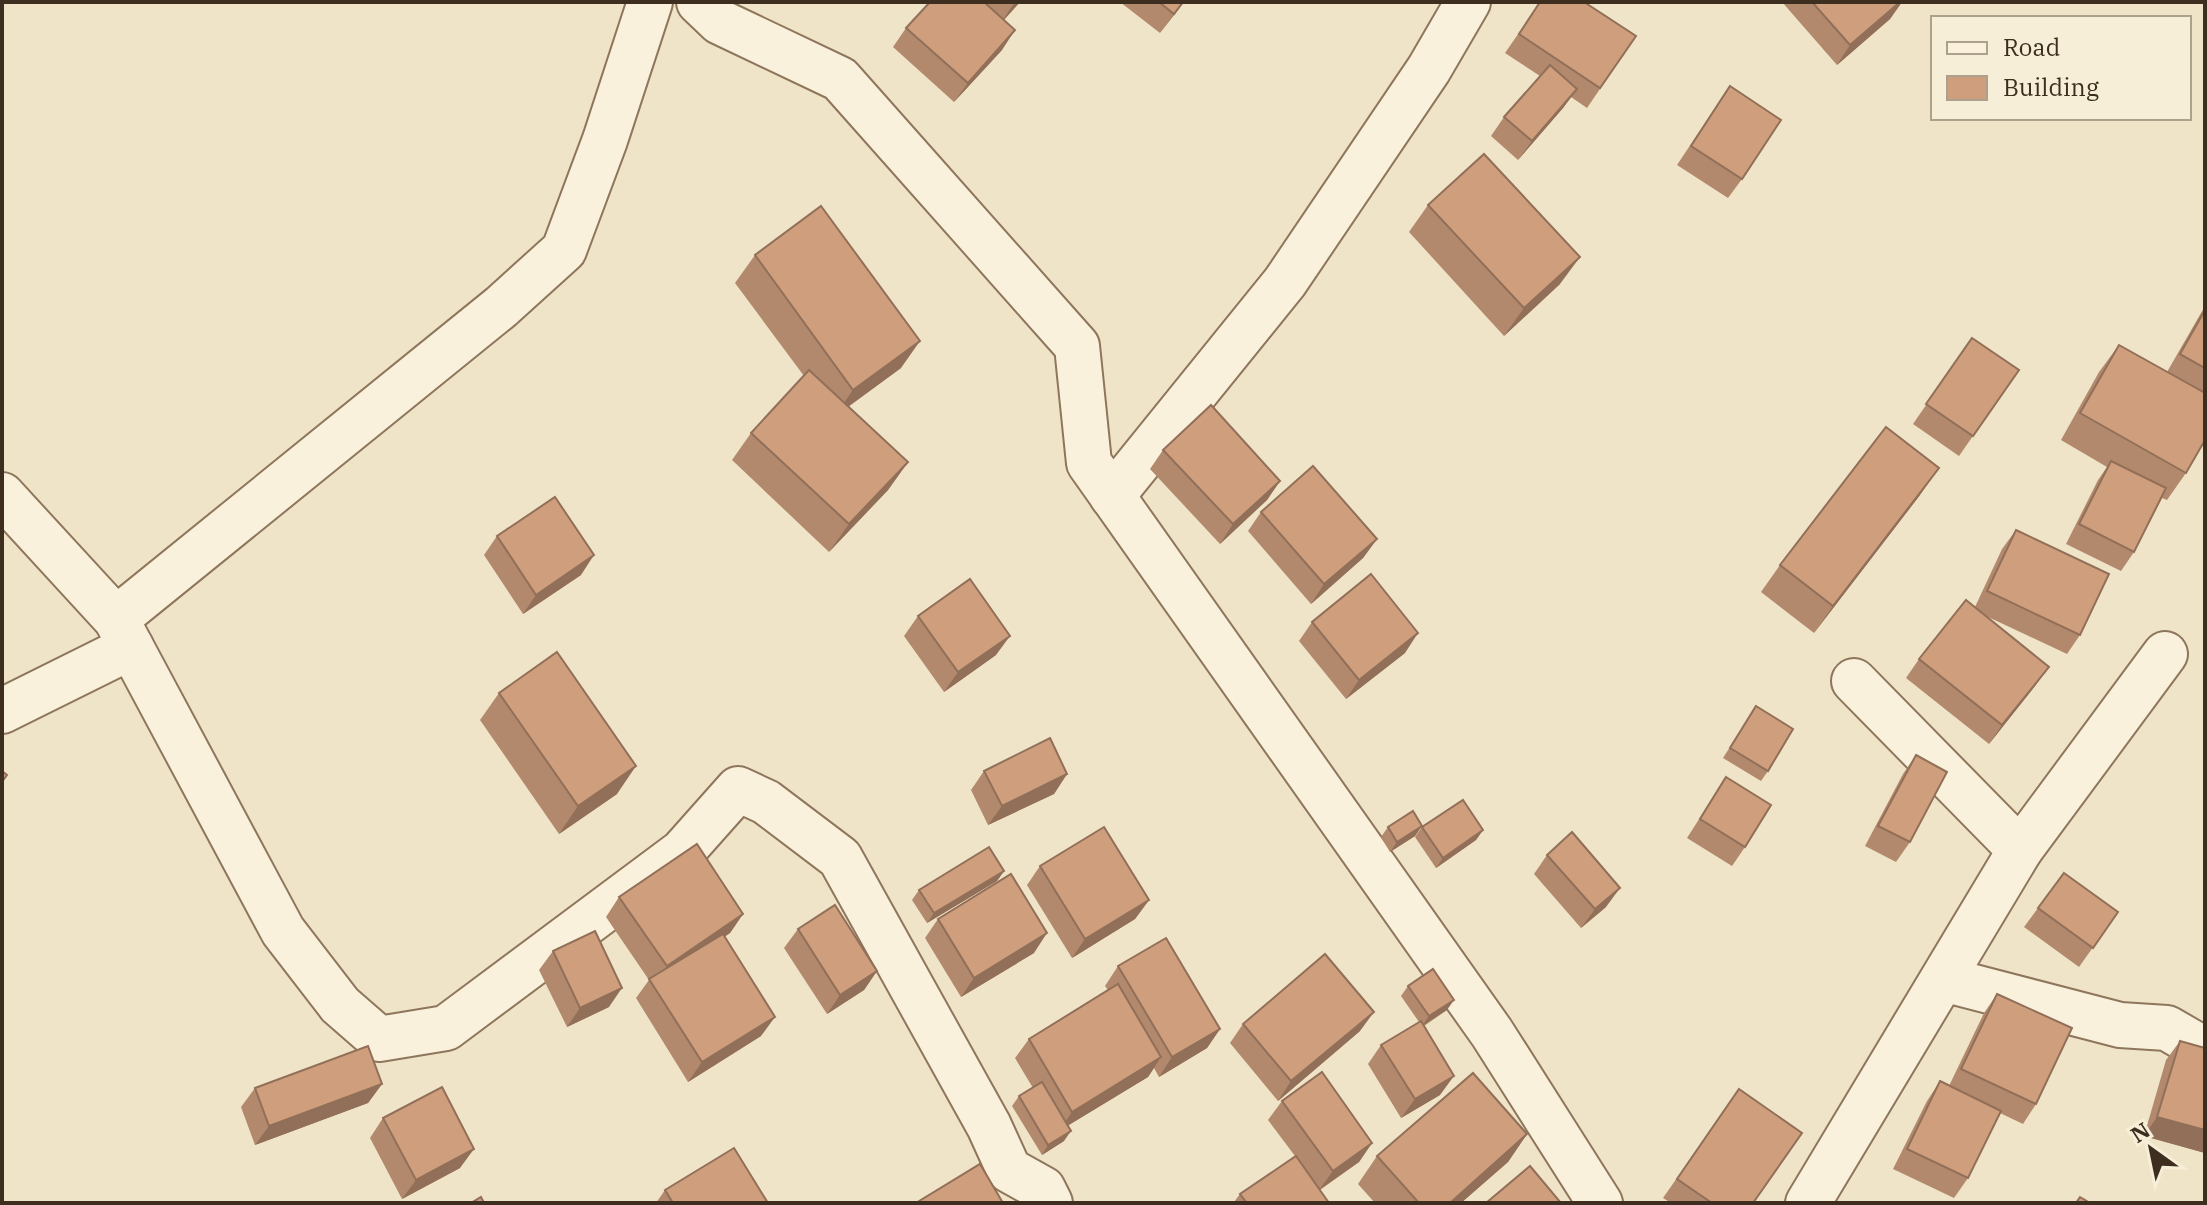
<svg xmlns="http://www.w3.org/2000/svg" width="2207" height="1205" font-family="'IBM Plex Serif',serif">
<rect width="100%" height="100%" fill="#f0e4c8"/>
<g fill="none" stroke-linecap="round" stroke-linejoin="round">
<defs>
<g id="minor">
<polyline points="699,2 720,22 840,79 1077,346 1089,463 1492,1033 1600,1203"/>
<polyline points="2,495 116,619 283,931 340,1005 379,1039 446,1028 682,852 738,789 766,802 840,858 989,1126 1009,1170 1043,1189 1050,1203"/>
<polyline points="1112,496 1285,282 1429,69 1468,2"/>
<polyline points="116,619 501,307 564,250 605,140 650,2"/>
<polyline points="1854,681 2020,850 2165,654"/>
<polyline points="2,711 131,647"/>
<polyline points="1943,979 2120,1025 2167,1028 2205,1050"/>
<polyline points="1808,1203 2020,850"/>
</g>
</defs>
<use href="#minor" stroke="#8d765c" stroke-width="48"/>
<use href="#minor" stroke="#faf1dc" stroke-width="44"/>
</g>
<g fill="#b2896c">
<polygon points="930,2 1020,2 1004,20 1002,50 954,102 893,47 906,28"/>
<polygon points="1120,2 1184,2 1160,33"/>
<polygon points="1540,2 1636,36 1587,108 1571,97 1563,108 1518,160 1491,136 1504,117 1540,76 1505,53"/>
<polygon points="1782,2 1902,2 1890,19 1837,65"/>
<polygon points="1717,105 1742,179 1728,198 1677,165"/>
<polygon points="1428,205 1560,284 1504,336 1409,232"/>
<polygon points="755,255 901,368 848,407 908,462 888,490 829,552 732,460 751,433 804,376 735,283"/>
<polygon points="2205,306 2205,440 2186,473 2167,500 2162,498 2134,552 2121,571 2066,544 2098,480 2107,467 2061,440 2099,372 2119,345 2167,372"/>
<polygon points="1972,338 2019,370 1959,456 1913,424"/>
<polygon points="1163,450 1280,481 1267,500 1220,544 1150,469"/>
<polygon points="1920,495 1814,633 1761,592 1780,565"/>
<polygon points="1261,512 1377,539 1363,558 1311,604 1248,531"/>
<polygon points="2016,530 2080,635 2067,654 1986,616 2035,686 1989,744 1906,678 1919,659 1975,607 2002,549"/>
<polygon points="497,536 581,575 523,614 484,555"/>
<polygon points="918,616 996,655 944,692 904,636"/>
<polygon points="1312,622 1405,653 1346,699 1299,641"/>
<polygon points="499,693 617,794 559,834 480,720"/>
<polygon points="1756,706 1768,771 1761,781 1723,758"/>
<polygon points="1916,755 1910,842 1896,862 1865,846 1903,774"/>
<polygon points="984,771 1067,774 1054,794 988,825 971,790"/>
<polygon points="1726,777 1745,847 1732,866 1687,838"/>
<polygon points="1422,826 1415,836 1390,852 1381,837 1388,827"/>
<polygon points="1422,827 1483,830 1476,840 1436,868 1415,837"/>
<polygon points="1547,855 1606,907 1581,928 1534,874"/>
<polygon points="1040,866 1149,900 1135,919 1072,958 1027,885"/>
<polygon points="1004,871 997,881 927,923 912,900 919,890"/>
<polygon points="619,897 743,914 730,933 724,937 761,1036 688,1082 636,998 649,980 606,917"/>
<polygon points="2038,908 2118,912 2079,967 2024,927"/>
<polygon points="938,919 1034,953 961,997 925,938"/>
<polygon points="798,929 877,971 864,990 827,1014 784,948"/>
<polygon points="553,951 609,1007 567,1027 539,970"/>
<polygon points="1118,966 1220,1029 1207,1048 1159,1077 1154,1068 1148,1077 1067,1126 1064,1141 1042,1155 1012,1106 1019,1096 1033,1088 1015,1058 1029,1039 1108,990 1105,986"/>
<polygon points="1408,986 1447,1010 1424,1026 1440,1095 1401,1118 1368,1064 1381,1045 1419,1022 1401,996"/>
<polygon points="1997,994 2036,1104 2023,1124 2000,1113 1968,1178 1954,1198 1893,1169 1927,1101 1940,1081 1949,1086 1984,1013"/>
<polygon points="1243,1024 1360,1031 1278,1101 1230,1043"/>
<polygon points="2180,1041 2205,1048 2205,1153 2144,1136 2166,1060"/>
<polygon points="382,1084 368,1103 255,1145 241,1107 255,1088"/>
<polygon points="1739,1089 1753,1203 1671,1203 1663,1198"/>
<polygon points="1282,1101 1372,1143 1359,1162 1320,1190 1329,1203 1231,1203 1234,1202 1240,1194 1295,1156 1268,1120"/>
<polygon points="383,1118 460,1168 402,1199 370,1138"/>
<polygon points="1527,1134 1508,1162 1461,1203 1375,1203 1358,1184 1377,1156"/>
<polygon points="665,1190 768,1203 656,1203"/>
</g>
<g fill="#916f58">
<polygon points="1016,2 1020,2 1000,24 1013,5"/>
<polygon points="1183,2 1184,2 1160,33 1174,14"/>
<polygon points="1900,2 1902,2 1890,19 1837,65 1850,45"/>
<polygon points="1015,30 1002,50 954,102 968,83"/>
<polygon points="1577,89 1563,108 1518,160 1532,141"/>
<polygon points="1580,257 1560,284 1504,336 1524,308"/>
<polygon points="920,341 901,368 834,417 853,390"/>
<polygon points="908,462 888,490 829,552 849,524"/>
<polygon points="1939,468 1920,495 1814,633 1833,606"/>
<polygon points="1280,481 1267,500 1220,544 1233,524"/>
<polygon points="1377,539 1363,558 1311,604 1324,584"/>
<polygon points="594,555 581,575 523,614 536,595"/>
<polygon points="1418,633 1405,653 1346,699 1359,680"/>
<polygon points="1010,636 996,655 944,692 958,672"/>
<polygon points="2049,667 2035,686 1989,744 2002,725"/>
<polygon points="636,766 617,794 559,834 578,806"/>
<polygon points="1067,774 1054,794 988,825 1002,806"/>
<polygon points="1422,826 1415,836 1390,852 1397,842"/>
<polygon points="1483,830 1476,840 1436,868 1443,858"/>
<polygon points="1004,871 997,881 927,923 934,913"/>
<polygon points="1620,888 1606,907 1581,928 1595,909"/>
<polygon points="1149,900 1135,919 1072,958 1085,939"/>
<polygon points="743,914 730,933 653,985 667,966"/>
<polygon points="1047,933 1034,953 961,997 974,978"/>
<polygon points="877,971 864,990 827,1014 840,995"/>
<polygon points="622,988 609,1007 567,1027 580,1008"/>
<polygon points="1454,1000 1447,1010 1422,1026 1429,1016"/>
<polygon points="1374,1012 1360,1031 1278,1101 1291,1081"/>
<polygon points="775,1017 761,1036 688,1082 702,1062"/>
<polygon points="1220,1029 1207,1048 1159,1077 1172,1057"/>
<polygon points="1161,1057 1148,1077 1059,1131 1072,1112"/>
<polygon points="1454,1076 1440,1095 1401,1118 1415,1099"/>
<polygon points="382,1084 368,1103 255,1145 269,1126"/>
<polygon points="2157,1117 2205,1130 2205,1153 2144,1136"/>
<polygon points="1071,1131 1064,1141 1042,1155 1048,1145"/>
<polygon points="1527,1134 1508,1162 1461,1203 1450,1203"/>
<polygon points="1372,1143 1359,1162 1319,1190 1333,1171"/>
<polygon points="474,1149 460,1168 402,1199 416,1180"/>
</g>
<g fill="#cf9f7d" stroke="#916f58" stroke-width="2">
<polygon points="930,2 984,2 1015,30 968,83 906,28"/>
<polygon points="1159,2 1183,2 1174,14"/>
<polygon points="1540,2 1584,2 1636,36 1600,88 1519,34"/>
<polygon points="1812,2 1900,2 1850,45"/>
<polygon points="1550,65 1577,89 1532,141 1504,117"/>
<polygon points="1730,86 1781,120 1742,179 1691,146"/>
<polygon points="1484,154 1580,257 1524,308 1428,205"/>
<polygon points="821,206 920,341 853,390 755,255"/>
<polygon points="2205,310 2205,368 2180,354"/>
<polygon points="1972,338 2019,370 1973,436 1926,404"/>
<polygon points="2119,345 2205,393 2205,440 2186,473 2080,413"/>
<polygon points="809,370 908,462 849,524 751,433"/>
<polygon points="1211,405 1280,481 1233,524 1163,450"/>
<polygon points="1886,427 1939,468 1833,606 1780,565"/>
<polygon points="2111,461 2166,488 2134,552 2079,524"/>
<polygon points="1313,466 1377,539 1324,584 1261,512"/>
<polygon points="555,497 594,555 536,595 497,536"/>
<polygon points="2016,530 2109,574 2080,635 1987,591"/>
<polygon points="1371,574 1418,633 1359,680 1312,622"/>
<polygon points="970,579 1010,636 958,672 918,616"/>
<polygon points="1966,600 2049,667 2002,725 1919,659"/>
<polygon points="557,652 636,766 578,806 499,693"/>
<polygon points="1756,706 1793,729 1768,771 1730,748"/>
<polygon points="1050,738 1067,774 1002,806 984,771"/>
<polygon points="1916,755 1947,772 1910,842 1878,826"/>
<polygon points="2,771 7,775 2,782"/>
<polygon points="1726,777 1771,805 1745,847 1700,819"/>
<polygon points="1463,800 1483,830 1443,858 1422,827"/>
<polygon points="1413,811 1422,826 1397,842 1388,827"/>
<polygon points="1104,827 1149,900 1085,939 1040,866"/>
<polygon points="1572,832 1620,888 1595,909 1547,855"/>
<polygon points="697,844 743,914 667,966 619,897"/>
<polygon points="989,847 1004,871 934,913 919,890"/>
<polygon points="2064,873 2118,912 2093,948 2038,908"/>
<polygon points="1011,874 1047,933 974,978 938,919"/>
<polygon points="835,905 877,971 840,995 798,929"/>
<polygon points="595,931 622,988 580,1008 553,951"/>
<polygon points="723,934 775,1017 702,1062 649,979"/>
<polygon points="1166,938 1220,1029 1172,1057 1118,966"/>
<polygon points="1325,954 1374,1012 1291,1081 1243,1024"/>
<polygon points="1433,969 1454,1000 1429,1016 1408,986"/>
<polygon points="1118,984 1161,1057 1072,1112 1029,1039"/>
<polygon points="1997,994 2072,1028 2036,1104 1961,1069"/>
<polygon points="1421,1021 1454,1076 1415,1099 1381,1045"/>
<polygon points="2180,1041 2205,1048 2205,1130 2157,1117"/>
<polygon points="368,1046 382,1084 269,1126 255,1088"/>
<polygon points="1322,1072 1372,1143 1333,1171 1282,1101"/>
<polygon points="1473,1073 1527,1134 1450,1203 1419,1203 1377,1156"/>
<polygon points="1940,1081 2001,1111 1968,1178 1907,1149"/>
<polygon points="1042,1082 1071,1131 1048,1145 1019,1096"/>
<polygon points="442,1087 474,1149 416,1180 383,1118"/>
<polygon points="1739,1089 1802,1133 1753,1203 1712,1203 1677,1179"/>
<polygon points="734,1148 768,1203 673,1203 665,1190"/>
<polygon points="1296,1156 1329,1203 1247,1203 1240,1194"/>
<polygon points="980,1164 1003,1203 916,1203"/>
<polygon points="1530,1166 1561,1203 1486,1203"/>
<polygon points="481,1197 484,1203 471,1203"/>
<polygon points="2080,1197 2090,1203 2076,1203"/>
</g>
<rect width="2207" height="1205" fill="none" stroke="#3d2e20" stroke-width="8"/>
<rect x="1931" y="16" width="260" height="104" fill="#f7eed8" stroke="#ada18e" stroke-width="2"/>
<rect x="1947" y="42" width="40" height="12" fill="#faf1dc" stroke="#ada18e" stroke-width="2"/>
<text x="2003" y="56" font-size="24" fill="#3d2e20">Road</text>
<rect x="1947" y="76" width="40" height="24" fill="#cf9f7d" stroke="#ada18e" stroke-width="2"/>
<text x="2003" y="96" font-size="24" fill="#3d2e20">Building</text>
<g transform="translate(2151 1149) rotate(327)" stroke="#f7eed8" stroke-width="6" paint-order="stroke">
<path d="M0-6L14 30L0 20L-14 30Z" fill="#3d2e20"/>
<text y="-12" font-size="22" font-weight="bold" text-anchor="middle" fill="#3d2e20">N</text>
</g>
</svg>
